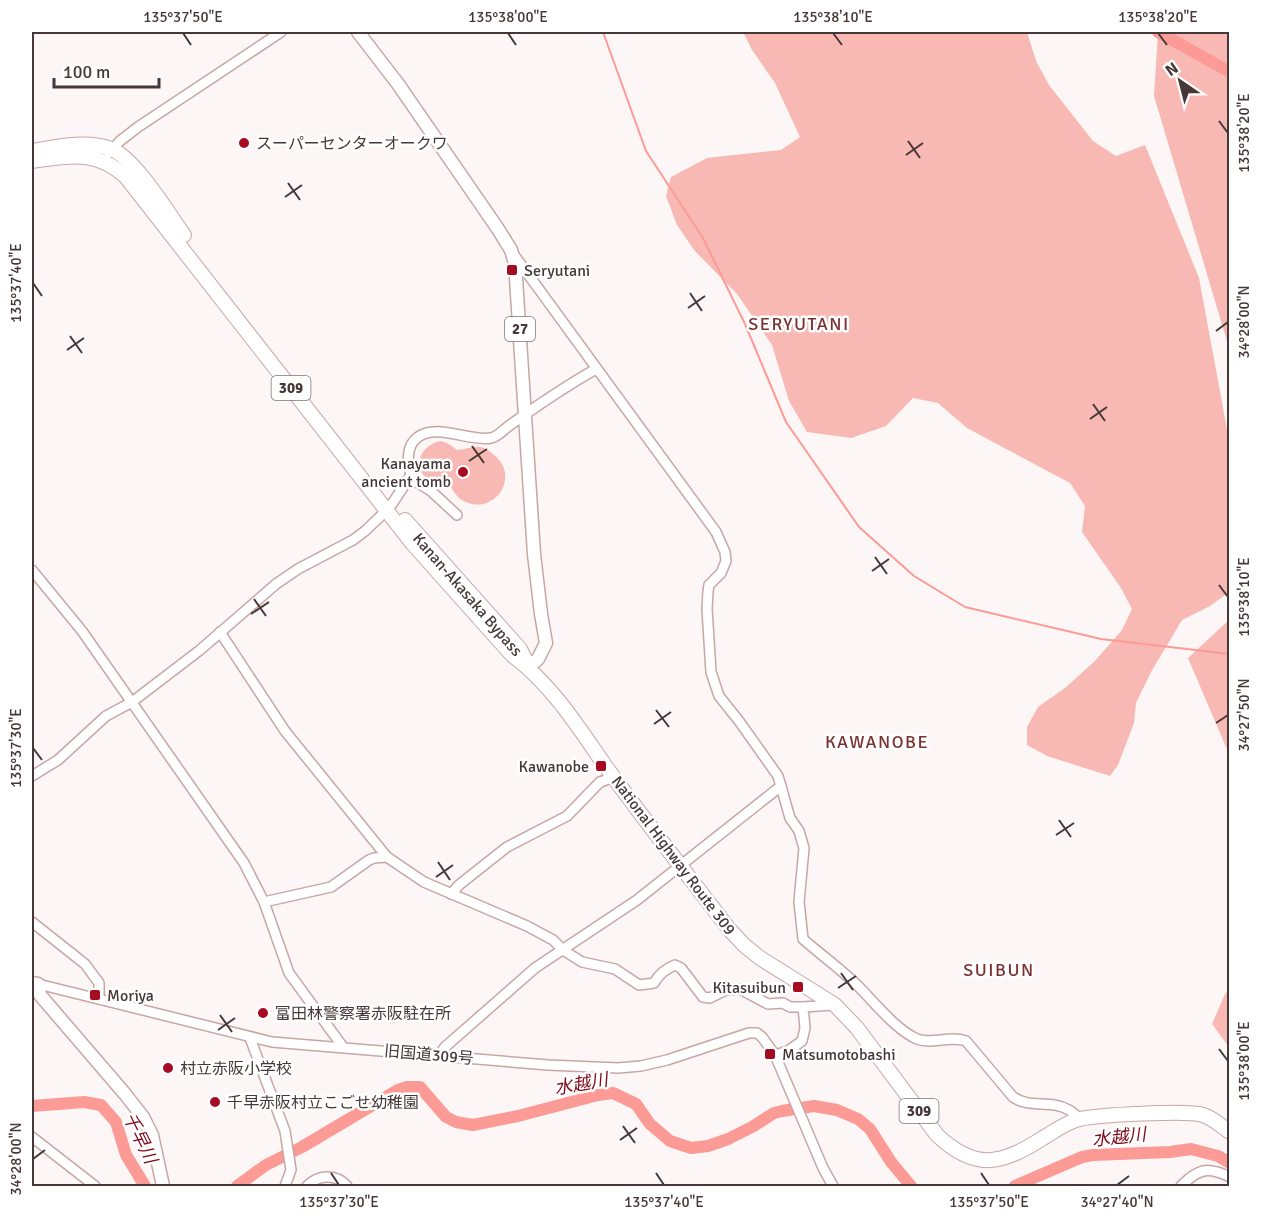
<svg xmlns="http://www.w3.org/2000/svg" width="1261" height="1218" font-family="Signika,'Noto Sans JP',sans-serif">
<rect width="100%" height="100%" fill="#fdf6f6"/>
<g fill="#f8b8b3">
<polygon points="743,32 1027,32 1036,61 1049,85 1093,141 1116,156 1145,145 1199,278 1229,440 1229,592 1210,606 1182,620 1151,672 1136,703 1134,723 1118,765 1110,776 1047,756 1027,745 1027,727 1038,707 1065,688 1095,661 1122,630 1132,609 1121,588 1082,532 1085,506 1070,483 967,428 938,403 913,398 886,426 851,438 807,432 789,401 772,345 737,294 694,250 677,225 666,196 671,177 707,158 781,150 800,137 775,83 752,50"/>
<polygon points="1158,32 1229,32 1229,348 1154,96"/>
<path d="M 441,441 L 449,444 L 457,450 C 464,450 473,446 480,447 C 485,448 489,451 493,454 C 524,478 490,521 459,498 C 454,493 452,488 448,483 C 442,482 435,483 429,479 C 409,468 422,444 441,441 Z"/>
<polygon points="1229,620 1229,754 1188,658"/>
<polygon points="1229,990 1229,1047 1212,1024 1225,994"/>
</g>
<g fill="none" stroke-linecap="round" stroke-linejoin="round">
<polyline stroke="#fc9b96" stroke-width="2" points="603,32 646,151 703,238 745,324 786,422 859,527 914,576 965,607 1101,639 1230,654"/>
<g stroke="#fc9b96" stroke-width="12">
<polyline points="1158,32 1230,72"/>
<polyline points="32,1106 84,1102 101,1105 116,1122 126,1155 145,1186"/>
<polyline points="237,1186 266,1165 302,1147 398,1090 407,1087 420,1087 446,1117 456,1122 473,1125 518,1116 598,1095 613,1093 636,1104 650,1124 670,1141 691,1148 708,1146 728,1139 752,1127 774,1113 782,1111 814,1106 837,1110 858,1119 870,1129 891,1162 911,1186"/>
<polyline points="1015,1186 1082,1157 1093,1155 1170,1152 1191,1149 1218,1156 1230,1163"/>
</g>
<defs>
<g id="minor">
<polyline points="109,153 120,141 138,127 281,32"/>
<path d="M 514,255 L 716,532 L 725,552 L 726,561 L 721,573 L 709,585 L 708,591 L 707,609 L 711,672 L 719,696 L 739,721 L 778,776 L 790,818 L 799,831 L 804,848 L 799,902 L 803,939 C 821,955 841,969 859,987 C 874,1002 896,1030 917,1039 C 932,1045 950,1035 966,1041 L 1013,1097 C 1030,1109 1051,1099 1069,1110 C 1073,1112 1076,1116 1080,1119"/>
<polyline points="392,504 411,475"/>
<path d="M 457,515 L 431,491 L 413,480 C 407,466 405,446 418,437 C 438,423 469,442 491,438 C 498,437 504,429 510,425 C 538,405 566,386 596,369"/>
<polyline points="32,570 82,631 244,863 264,902 289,973 343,1047"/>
<path d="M 220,632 L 285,731 L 387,857 L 424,882 L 527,926 L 553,940 L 563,950 L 582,962 L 615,969 L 639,985 L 654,983 C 659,974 665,969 675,965 L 681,968 L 703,997 L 710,998 L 726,990 L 740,989 L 768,1004 L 783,1003 L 790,1007 L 803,1007"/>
<polyline points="32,776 58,760 106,716 132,702 200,650 276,584 298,569 353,540 365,531 386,511"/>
<polyline points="451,894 459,885 507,847 567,816 600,782 614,777"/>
<polyline points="264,902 331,887 369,860 374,858 387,857"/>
<polyline points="32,922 85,964 99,983 99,999"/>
<polyline points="38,984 272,1042 548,1065 618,1068 641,1066 667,1060 749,1033 757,1033 762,1037 775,1055 823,1168 833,1186"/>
<polyline points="250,1038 285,1131 291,1170 285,1186"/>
<polyline points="439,1055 445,1047 535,968 637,900 781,786"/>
<polyline points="775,1055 788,1051 802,1041 805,1028 803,1007 833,1005"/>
<polyline points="32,1137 95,1186"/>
<path d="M 307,1186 C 318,1175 336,1173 347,1186"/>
<path d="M 1181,1186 C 1198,1169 1207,1166 1230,1177"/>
</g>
<g id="major">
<polyline points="358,32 398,84 498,229 511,250 515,263 534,554 541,614 546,643 538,659 528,667"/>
<polyline points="32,983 38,984 40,995 125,1094 143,1117 152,1135 163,1186"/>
</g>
<g id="highway">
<path d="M 32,151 C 56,147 86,140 111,149 C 135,158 168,213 184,235"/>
<path d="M 32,161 C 69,156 96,149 126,177 L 412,543 L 512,655 C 551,684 577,725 604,764 C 644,820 687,874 729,929 L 744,945 L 760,958 L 835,1005 L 857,1028 L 937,1135 C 976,1172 1002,1164 1043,1138 C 1055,1131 1066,1122 1080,1119 C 1096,1115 1189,1110 1203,1115 C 1213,1118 1221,1126 1230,1132"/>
<polyline points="405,520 520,649 528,666"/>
</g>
</defs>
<use href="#minor" stroke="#c6a7a5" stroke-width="12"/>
<use href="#major" stroke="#c6a7a5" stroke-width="15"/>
<use href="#highway" stroke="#c6a7a5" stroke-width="16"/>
<use href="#minor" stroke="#fff" stroke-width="9"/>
<use href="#major" stroke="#fff" stroke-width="12"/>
<use href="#highway" stroke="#fff" stroke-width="14"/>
</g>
<path fill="none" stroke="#453837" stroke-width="2" d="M 183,33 L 191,45M 508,33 L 516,45M 833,33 L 842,45M 1158,33 L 1167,45M 1219,121 L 1228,133M 908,141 L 920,158M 906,155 L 923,143M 288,183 L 300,200M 285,197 L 302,185M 33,283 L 42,296M 690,293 L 702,311M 688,308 L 705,296M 1216,331 L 1228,322M 70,336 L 82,353M 67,350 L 84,338M 1093,404 L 1105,421M 1090,419 L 1107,407M 472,446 L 484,463M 469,461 L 487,449M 875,557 L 887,574M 872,571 L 889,559M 1219,585 L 1228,597M 254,599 L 266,616M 251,614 L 269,602M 656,710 L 669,727M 1216,723 L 1228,715M 654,724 L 671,712M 33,748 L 42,760M 1059,820 L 1071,837M 1056,835 L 1074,823M 438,862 L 450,880M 436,877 L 453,865M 841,973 L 853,990M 838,988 L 856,976M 220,1015 L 232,1032M 218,1030 L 235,1018M 1219,1049 L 1228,1061M 623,1126 L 635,1143M 620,1140 L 637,1128M 33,1159 L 45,1150M 331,1173 L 339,1185M 656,1173 L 664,1185M 981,1173 L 989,1185M 1117,1185 L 1129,1176"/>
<g fill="#a50c21" stroke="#fff" stroke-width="2">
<circle cx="244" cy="143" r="6"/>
<rect x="506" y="264" width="12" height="12" rx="3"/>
<circle cx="463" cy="472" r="6"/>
<rect x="595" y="760" width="12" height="12" rx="3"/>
<rect x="792" y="981" width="12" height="12" rx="3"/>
<rect x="89" y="989" width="12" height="12" rx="3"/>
<circle cx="263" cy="1013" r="6"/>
<rect x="764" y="1048" width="12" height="12" rx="3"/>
<circle cx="168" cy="1068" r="6"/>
<circle cx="215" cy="1102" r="6"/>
</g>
<g text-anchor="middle" stroke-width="5" stroke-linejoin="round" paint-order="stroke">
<g fill="#fff" stroke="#7d7473" stroke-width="1.5">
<rect x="505" y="317" width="30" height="24" rx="4.5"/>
<rect x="271.5" y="376" width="39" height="24" rx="4.5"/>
<rect x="899.5" y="1099" width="39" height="24" rx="4.5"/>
</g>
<g font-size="15" font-weight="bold" fill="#453837">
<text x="520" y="334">27</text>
<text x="291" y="393">309</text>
<text x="919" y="1116">309</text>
</g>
<g font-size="16" fill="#453837" stroke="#fff" text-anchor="start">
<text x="256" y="149">スーパーセンターオークワ</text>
<text x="524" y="276">Seryutani</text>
<text x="451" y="469" text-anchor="end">Kanayama<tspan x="451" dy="18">ancient tomb</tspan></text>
<text x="589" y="772" text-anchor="end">Kawanobe</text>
<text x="786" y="993" text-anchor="end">Kitasuibun</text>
<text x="107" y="1001">Moriya</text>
<text x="275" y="1019">富田林警察署赤阪駐在所</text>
<text x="782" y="1060">Matsumotobashi</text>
<text x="180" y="1074">村立赤阪小学校</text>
<text x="227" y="1108">千早赤阪村立こごせ幼稚園</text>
</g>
<g font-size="16" fill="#453837" stroke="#fff">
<text transform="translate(468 594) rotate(49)" y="6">Kanan-Akasaka Bypass</text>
<text transform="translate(674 855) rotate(53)" y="6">National Highway Route 309</text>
<text transform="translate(429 1054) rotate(5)" y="6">旧国道309号</text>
</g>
<g font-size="18" letter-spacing="1.5" fill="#793231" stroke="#fff">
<text x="799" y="330">SERYUTANI</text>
<text x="877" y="748">KAWANOBE</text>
<text x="999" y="976">SUIBUN</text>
</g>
<g font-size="18" font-style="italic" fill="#7e0817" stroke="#fff">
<text transform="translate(581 1084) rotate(-10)" y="6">水越川</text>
<text transform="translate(1119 1137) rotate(-6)" y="6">水越川</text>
<text transform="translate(140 1138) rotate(64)" y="6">千早川</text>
</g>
</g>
<rect width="1261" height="1218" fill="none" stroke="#ffffff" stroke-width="66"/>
<g transform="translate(1180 81) rotate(325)" stroke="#ffffff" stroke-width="4.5" paint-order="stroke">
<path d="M0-4.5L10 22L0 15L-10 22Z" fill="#453837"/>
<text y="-9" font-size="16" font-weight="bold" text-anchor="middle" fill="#453837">N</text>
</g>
<path d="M54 78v9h105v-9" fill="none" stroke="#453837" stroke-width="3"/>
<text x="63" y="78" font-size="18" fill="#453837" stroke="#ffffff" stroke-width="4.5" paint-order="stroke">100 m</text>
<rect x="33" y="33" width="1195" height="1152" fill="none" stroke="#453837" stroke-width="2"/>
<g font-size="15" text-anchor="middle" fill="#453837">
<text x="183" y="22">135°37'50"E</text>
<text x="508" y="22">135°38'00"E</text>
<text x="833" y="22">135°38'10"E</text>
<text x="1158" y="22">135°38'20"E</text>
<text transform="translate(1244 133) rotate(-90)" y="5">135°38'20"E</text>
<text transform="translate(16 283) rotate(-90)" y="5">135°37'40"E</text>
<text transform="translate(1244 322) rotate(-90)" y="5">34°28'00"N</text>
<text transform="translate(1244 597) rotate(-90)" y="5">135°38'10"E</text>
<text transform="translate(1244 715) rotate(-90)" y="5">34°27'50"N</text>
<text transform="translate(16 748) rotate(-90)" y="5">135°37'30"E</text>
<text transform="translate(1244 1061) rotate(-90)" y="5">135°38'00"E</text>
<text transform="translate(16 1159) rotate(-90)" y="5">34°28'00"N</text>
<text x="339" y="1207">135°37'30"E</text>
<text x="664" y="1207">135°37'40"E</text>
<text x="989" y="1207">135°37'50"E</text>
<text x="1117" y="1207">34°27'40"N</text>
</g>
</svg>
